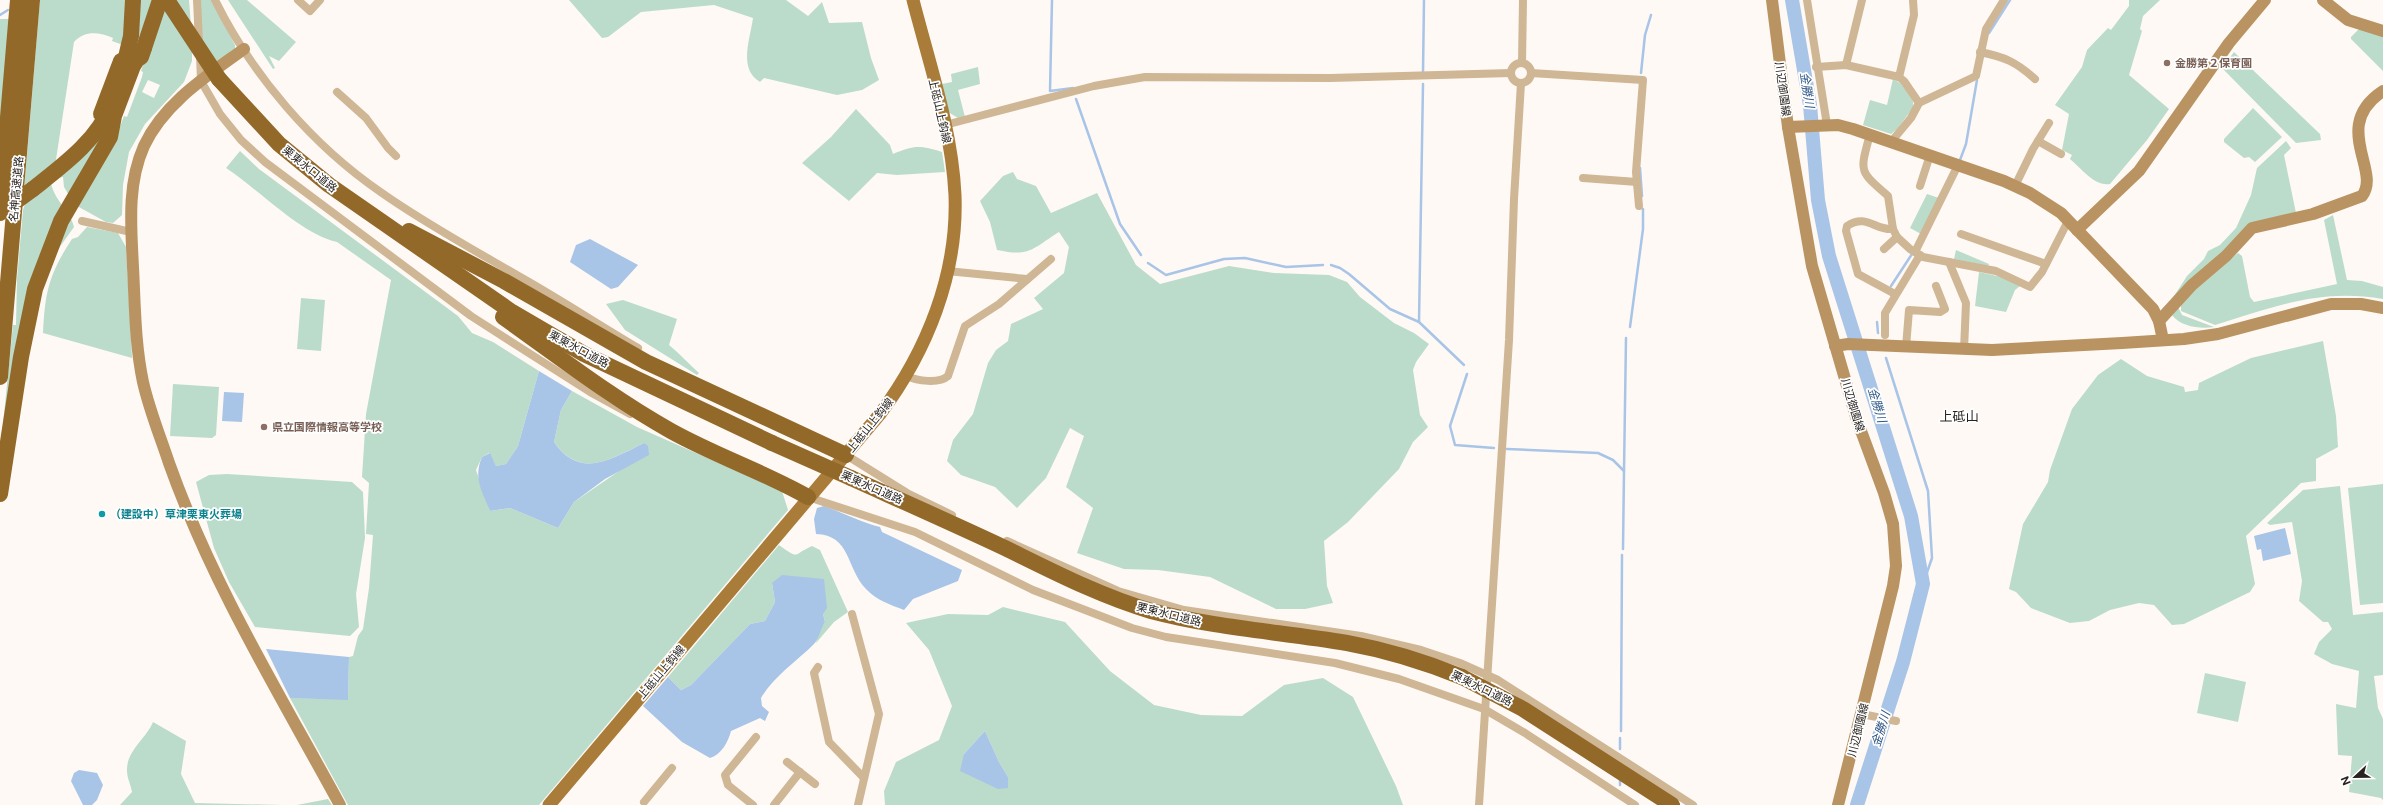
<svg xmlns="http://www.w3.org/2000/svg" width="2383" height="805" font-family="'Public Sans','Noto Sans JP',sans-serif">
<rect width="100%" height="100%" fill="#fef9f4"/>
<g fill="#bbdcca" fill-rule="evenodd">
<path d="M 40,0 L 129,0 L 123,45 L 112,41 L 113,38 C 99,32 85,30 74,42 L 55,166 L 24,190 Z"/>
<polygon points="137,0 156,0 142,42 134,37"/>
<polygon points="175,0 189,0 191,26"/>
<polygon points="201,0 212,0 235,45 235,49 216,64 201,43"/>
<polygon points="228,0 247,0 296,42 279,61 269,56 275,68 273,69"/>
<path d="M 569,0 L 786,0 L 808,16 L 822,2 L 829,23 L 862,22 L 871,58 L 879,80 L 862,90 L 837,95 L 764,78 L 760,82 C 738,69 750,40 753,18 L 714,5 L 641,12 L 608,37 L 602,38 Z"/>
<path d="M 2129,0 L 2160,0 L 2143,16 L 2140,29 L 2142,31 L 2129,75 L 2169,109 L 2147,140 L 2110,184 C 2095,187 2081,168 2070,159 L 2072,155 L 2062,150 L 2069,114 L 2055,105 L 2082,67 L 2087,50 L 2108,28 L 2111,30 L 2129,6 Z"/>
<path d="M 164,3 L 192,50 L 192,61 L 184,82 L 145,124 L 129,152 L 123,185 L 122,215 L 113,223 L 106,222 L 77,206 L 116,137 L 124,116 L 127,117 L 142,77 L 143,72 L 141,71 ZM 148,80 L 160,85 L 154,98 L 142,92 Z"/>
<polygon points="0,19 10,19 0,130"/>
<polygon points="2359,29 2383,36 2383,71 2351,39 2351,37"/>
<polygon points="2234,52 2320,134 2321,140 2296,143 2222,68"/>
<polygon points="978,67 980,84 958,90 965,117 958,118 948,112 942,84 952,82 951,74"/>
<polygon points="1893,79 1902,84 1913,101 1913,108 1897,129 1891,134 1863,125 1870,100 1887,105"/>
<polygon points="2253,108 2282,137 2255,162 2249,157 2244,158 2224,142 2224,139"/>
<path d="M 856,109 L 890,145 L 893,154 C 914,145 920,145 942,152 L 945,172 L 897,175 L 877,173 L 849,201 L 802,163 L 831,137 Z"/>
<polygon points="103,134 70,197 64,187 63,177 53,179"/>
<polygon points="2286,141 2291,148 2284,155 2296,213 2238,237 2167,307 2187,276 2204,259 2208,251 2220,245 2236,228 2251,195 2257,168"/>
<path d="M 240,151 L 259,169 L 458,316 L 472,333 L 493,342 L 539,371 L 518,446 L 506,464 L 496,466 L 489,453 L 482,457 L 476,470 L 490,511 L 510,508 L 558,528 L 574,502 L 625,467 L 644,443 C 610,459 581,480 554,442 L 561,410 L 572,391 L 637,427 L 782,491 L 788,510 L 539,805 L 348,805 L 290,698 L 348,699 L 349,657 L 353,656 L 358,636 L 363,629 L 369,588 L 373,535 L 366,534 L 369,483 L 362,477 L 366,414 L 391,280 L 337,242 C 302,235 257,188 226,168 Z"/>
<path d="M 1013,172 L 1017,179 L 1036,186 L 1051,213 L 1097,193 L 1136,265 L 1160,284 L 1229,266 L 1274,273 L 1329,275 L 1347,282 L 1360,297 L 1394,323 L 1414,333 L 1429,344 L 1416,362 L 1413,370 L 1420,415 L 1428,427 L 1413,442 L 1399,469 L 1348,522 L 1324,541 L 1327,586 L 1333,603 L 1305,609 L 1276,609 L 1210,577 L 1158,570 L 1124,569 L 1077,553 L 1093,508 L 1066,487 L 1084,436 L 1070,428 L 1046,478 L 1017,508 L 995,487 L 961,475 L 947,461 L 953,440 L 973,414 L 988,363 L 996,350 L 1008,341 L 1011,324 L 1043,309 L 1034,298 L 1064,273 L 1069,247 L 1059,232 C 1032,249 1030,257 997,250 L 990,222 L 980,201 L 1003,176 Z"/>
<path d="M 51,183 C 54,200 71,212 74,227 L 59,248 L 47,270 L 3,424 L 13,325 L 16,325 L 17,279 L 23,210 L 26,201 Z"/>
<polygon points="1927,194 1939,198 1921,234 1910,228"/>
<path d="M 2333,215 L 2347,280 L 2362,281 L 2383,287 L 2383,299 C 2320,288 2274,307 2215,325 L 2181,311 L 2181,303 L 2194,289 L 2238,253 L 2242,256 L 2250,297 L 2254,302 L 2337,284 L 2324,220 Z"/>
<path d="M 87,227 L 118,233 L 126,247 L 132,358 L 43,333 C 45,292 49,274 72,239 L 78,237 Z"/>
<polygon points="1956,250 1989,264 1988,266 1954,259"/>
<polygon points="1979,272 2002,277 2020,286 2015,290 2006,312 1975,306"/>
<polygon points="301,298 325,300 321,351 297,349"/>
<path d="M 623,300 L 677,319 L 669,345 C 680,354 688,363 699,373 L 697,375 L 625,330 L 606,304 Z"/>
<path d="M 2178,307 L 2182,315 L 2214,327 C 2200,329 2181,327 2172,315 Z"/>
<polygon points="2323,341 2336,416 2338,447 2316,459 2316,481 2301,483 2246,536 2255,584 2250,592 2184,624 2172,625 2154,605 2139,603 2110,610 2089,621 2070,623 2031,608 2016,592 2009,589 2023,524 2048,482 2050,470 2072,409 2098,375 2121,359 2147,376 2184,387 2185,392 2198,390 2199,383 2251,358"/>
<polygon points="173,384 219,387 216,435 212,438 170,436"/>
<polygon points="227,474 352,482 363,492 365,538 356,594 359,627 350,636 255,627 229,582 214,548 196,482 209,475"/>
<polygon points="2383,484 2383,603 2360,605 2348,488"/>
<polygon points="2340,486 2353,615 2383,612 2383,675 2374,676 2378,708 2383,719 2383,800 2381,798 2349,792 2352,756 2338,755 2336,704 2356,708 2359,671 2332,664 2314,654 2319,642 2332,629 2328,622 2323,622 2299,601 2302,581 2292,522 2270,525 2267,523 2303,490"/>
<path d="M 779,545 C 800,560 792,555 812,546 L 820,550 L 848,612 L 834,622 L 816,643 L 818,632 L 825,622 L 823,614 L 824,579 L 772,583 L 775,602 L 765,621 L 750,624 L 691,685 L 681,690 L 668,677 Z"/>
<path d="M 1003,607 L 1065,622 L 1110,671 L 1154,705 L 1201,715 L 1242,716 L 1284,685 L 1323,678 L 1353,697 L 1396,786 L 1403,805 L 885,805 L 884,791 L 896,762 L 939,740 L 952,706 L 929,650 L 906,623 L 948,614 L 988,615 ZM 985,731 L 999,762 L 1008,777 L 964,754 Z"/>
<polygon points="2205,673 2246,682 2238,722 2197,713"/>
<path d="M 153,722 L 186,741 L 181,774 L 195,803 L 283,805 L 120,805 L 132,792 C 131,785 127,778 127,771 C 126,751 146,739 153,722 Z"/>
<polygon points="328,799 332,805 297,805"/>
</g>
<g fill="#a8c4e7">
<polygon points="590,239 638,265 618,287 611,289 570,262 576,245"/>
<path d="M 539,371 L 572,391 L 561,410 L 554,442 C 580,480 611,459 644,443 L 648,446 L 649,455 L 605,479 L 574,502 L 558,528 L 510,508 L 490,511 C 482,491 473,478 482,457 L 490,453 L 496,466 L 506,464 L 518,446 Z"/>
<polygon points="224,392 244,393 242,422 222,421"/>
<path d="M 824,506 C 844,513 860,522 880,527 L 882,532 L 962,570 L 958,581 L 913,599 L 904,610 C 891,605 876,600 866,589 C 846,568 851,535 816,534 L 814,519 L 817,508 Z"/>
<polygon points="2285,528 2291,554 2263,561 2261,549 2257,550 2254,536"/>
<path d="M 782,575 L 824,579 L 827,608 L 823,614 L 825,622 C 821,628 818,640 814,644 C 796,662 774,676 761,698 L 762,706 L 769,712 L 765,721 L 760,718 L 731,731 C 728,742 722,754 710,758 L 682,742 L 643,706 L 668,677 L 681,690 L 691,685 L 750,624 L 765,621 L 775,602 L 772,583 Z"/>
<polygon points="266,649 349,657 348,700 290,698"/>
<polygon points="985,731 999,762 1008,777 1008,788 998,789 960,771 964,754"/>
<polygon points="79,770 97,773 103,785 97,800 92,805 83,805 71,781 74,773"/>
</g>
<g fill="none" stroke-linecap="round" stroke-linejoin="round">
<g stroke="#a8c4e7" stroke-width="2.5">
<polyline points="1052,0 1050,91 1073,88"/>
<polyline points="0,15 8,10"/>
<polyline points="1989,33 2010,0"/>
<polyline points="1423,73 1424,0"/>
<polyline points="1641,73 1645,35 1651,15"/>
<polyline points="1076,99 1120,224 1141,255"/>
<polyline points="1960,160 1966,144 1977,80"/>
<polyline points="1640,168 1642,196"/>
<polyline points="1148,263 1166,275 1224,259 1245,258 1286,267 1323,265"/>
<polyline points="1331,265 1340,268 1349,274 1390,309 1419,322 1464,365"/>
<polyline points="1891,286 1912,254"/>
<polyline points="1419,322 1423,84"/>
<polyline points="1877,322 1878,333"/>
<polyline points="1630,327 1643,229 1643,209"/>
<polyline points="1886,358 1928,491 1932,558 1923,584"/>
<polyline points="1467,374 1450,426 1455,445 1494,448"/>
<polyline points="1507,449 1598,453 1613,460 1624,471 1623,549"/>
<polyline points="1624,471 1626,338"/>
<polyline points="1621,731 1622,555"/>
<polyline points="1620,749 1620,738"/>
<polyline points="1620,785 1620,778"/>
</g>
<polyline stroke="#a8c4e7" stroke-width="14" points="1792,0 1810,105 1818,200 1829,256 1911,516 1923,584 1903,662 1857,805"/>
<g stroke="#cfb695" stroke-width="8">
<polyline points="197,0 199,43"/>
<path d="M 215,0 C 252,75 313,146 382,193 C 426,224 474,250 522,278 C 561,300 599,325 638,348"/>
<polyline points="298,0 310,11 320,0"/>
<polyline points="1807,0 1827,125"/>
<path d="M 1980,52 C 2005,57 2016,62 2035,79"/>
<polyline points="200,55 201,81 220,114 241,140 265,162 471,316 590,392 630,414"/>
<polyline points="1522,63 1523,0"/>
<circle cx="1521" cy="73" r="10"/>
<polyline points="1846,65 1862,0"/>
<polyline points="1816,67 1846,65 1899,77 1904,81 1919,103"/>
<polyline points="1531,73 1643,80 1636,172 1639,206"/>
<polyline points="1899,77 1914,15 1913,0"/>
<polyline points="337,92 366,118 388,148 396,156"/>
<polyline points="945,125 1094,86 1145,77 1330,78 1511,73"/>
<path d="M 1870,134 C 1860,172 1858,170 1888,196 L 1893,229 L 1897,237 L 1910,249 L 1923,257 L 1996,271 L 2030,287 L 2042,272 L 2068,221"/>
<polyline points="2038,141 2061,154"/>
<polyline points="1891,142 1911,118 1919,103 1976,76 1986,29 2004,0"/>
<polyline points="1583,178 1637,182"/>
<polyline points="1920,186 1930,155"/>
<polyline points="2015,186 2033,149 2049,123"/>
<polyline points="82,221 131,232"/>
<path d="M 1893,229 C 1875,231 1867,213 1847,226 L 1846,231 L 1858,274 L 1895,294"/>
<polyline points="1961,234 2046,264"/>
<polyline points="1884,249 1897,237"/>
<polyline points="1915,252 1958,165"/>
<polyline points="1949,262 1966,303 1964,350"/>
<polyline points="947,271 1027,279"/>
<polyline points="1885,335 1885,313 1920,255"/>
<polyline points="1906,347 1909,310 1940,312 1945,309 1936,286"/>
<path d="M 907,376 C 917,381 939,384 948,376 L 965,326 L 999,304 L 1051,259"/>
<polyline points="846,455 907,493 952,515"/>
<polyline points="808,497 915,532 1033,590 1132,628 1166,637 1335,663 1399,679 1484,709 1525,733 1635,805"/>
<polyline points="1007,541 1118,591 1184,610 1361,636 1421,650 1460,663 1498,680 1693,805"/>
<polyline points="852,614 879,714 858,805"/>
<polyline points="818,667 814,673 829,742 864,778"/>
<polyline points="1862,714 1896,721"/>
<polyline points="787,762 815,784"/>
<polyline points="644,802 672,768"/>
<polyline points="753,805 728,785 725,775 756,737"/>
<polyline points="774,805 800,772"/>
<polyline points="1479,805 1509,340 1514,199 1521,83"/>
</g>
<g stroke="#b99462" stroke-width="12">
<polyline points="1772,0 1788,127 1812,266 1857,420 1884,493 1893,524 1896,566 1893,586 1838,805"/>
<polyline points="2323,0 2348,20 2383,31"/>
<path d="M 244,49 C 207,76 164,103 144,146 C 127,184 131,226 133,267 C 135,306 135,344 143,382 C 149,409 160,436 169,463 C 212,584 279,693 340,805"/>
<polyline points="1788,127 1838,125 1853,129 2004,181 2030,193 2061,213 2153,309 2159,321 2163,340"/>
<polyline points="2077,230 2139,171 2229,43 2265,0"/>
<path d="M 2159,321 L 2192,285 L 2226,256 L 2252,228 L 2313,214 L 2362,196 C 2382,171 2330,126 2383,91"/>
<polyline points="1835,346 1848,344 1992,350 2122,343 2184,339 2218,334 2331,304 2361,304 2383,308"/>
</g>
<path stroke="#a97c39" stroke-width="13" d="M 549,805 L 880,414 C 927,351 958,274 955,195 C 952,129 929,63 913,0"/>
<g stroke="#93692a" stroke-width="16">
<polyline points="141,57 160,0"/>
<polyline points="122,74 131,36 133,0"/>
<polyline points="219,79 279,144 329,185 512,312 584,354 772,443"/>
<polyline points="101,114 121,61"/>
<path d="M 33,189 C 62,166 98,140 111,105"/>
<polyline points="0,211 18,0"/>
<polyline points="409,231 504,281 646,362 846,455"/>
<path d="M 503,317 C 558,356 612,398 671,431 C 716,456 764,472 808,497"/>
<polyline points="0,377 32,0"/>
<path d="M 851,478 C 902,501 954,524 1005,548 C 1052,571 1100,596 1151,611 C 1215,628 1281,632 1347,643 C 1386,650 1425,662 1462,677"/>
<polyline points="0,494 21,357 35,289 61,221 110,137 114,116 133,66 144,48"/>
</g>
<g stroke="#93692a" stroke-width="16">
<polyline points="167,0 219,79"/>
<polyline points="0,213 33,189"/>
<polyline points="772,443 851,478"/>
<polyline points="1462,677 1523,709 1672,805"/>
</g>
</g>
<g fill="#8d6e63" stroke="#fff" stroke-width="1.5">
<circle cx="2167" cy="63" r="4"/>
<circle cx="264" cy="427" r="4"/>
</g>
<circle fill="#0f9aa8" stroke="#fff" stroke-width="1.5" cx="102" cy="514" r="4"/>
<g text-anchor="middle" stroke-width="3.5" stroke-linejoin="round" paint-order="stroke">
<g font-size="11" font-weight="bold" fill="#785e54" stroke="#fff" text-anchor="start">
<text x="2175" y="67">金勝第２保育園</text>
<text x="272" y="431">県立国際情報高等学校</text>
</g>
<g font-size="11" fill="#28231f" stroke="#fff">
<text transform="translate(1783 89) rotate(82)" y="4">川辺御園線</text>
<text transform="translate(940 111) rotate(77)" y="4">上砥山上鈎線</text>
<text transform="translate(310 169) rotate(39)" y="4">栗東水口道路</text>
<text transform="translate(16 189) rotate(-85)" y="4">名神高速道路</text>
<text transform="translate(579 349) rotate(28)" y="4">栗東水口道路</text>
<text transform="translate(1853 405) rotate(73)" y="4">川辺御園線</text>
<text transform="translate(870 425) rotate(-51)" y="4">上砥山上鈎線</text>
<text transform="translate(872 487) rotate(24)" y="4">栗東水口道路</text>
<text transform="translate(1169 614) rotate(14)" y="4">栗東水口道路</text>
<text transform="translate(661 672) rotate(-50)" y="4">上砥山上鈎線</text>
<text transform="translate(1482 688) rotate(26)" y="4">栗東水口道路</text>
<text transform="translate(1858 730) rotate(-76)" y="4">川辺御園線</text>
</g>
<g font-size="11" font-weight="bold" fill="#0d838f" stroke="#fff" text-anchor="start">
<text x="110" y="518">（建設中）草津栗東火葬場</text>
</g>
<g font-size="12" font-style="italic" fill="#315786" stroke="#fff">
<text transform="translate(1807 90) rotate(81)" y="4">金勝川</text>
<text transform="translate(1877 405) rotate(73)" y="4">金勝川</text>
<text transform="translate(1881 729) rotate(-73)" y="4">金勝川</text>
</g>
<g font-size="13" fill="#28231f" stroke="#fff">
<text x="1959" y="421">上砥山</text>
</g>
</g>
<g transform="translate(2355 777) rotate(248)" stroke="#ffffff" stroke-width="3" paint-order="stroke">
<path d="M0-3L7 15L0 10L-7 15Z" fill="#28231f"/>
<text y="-6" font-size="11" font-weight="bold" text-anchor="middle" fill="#28231f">N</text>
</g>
</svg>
